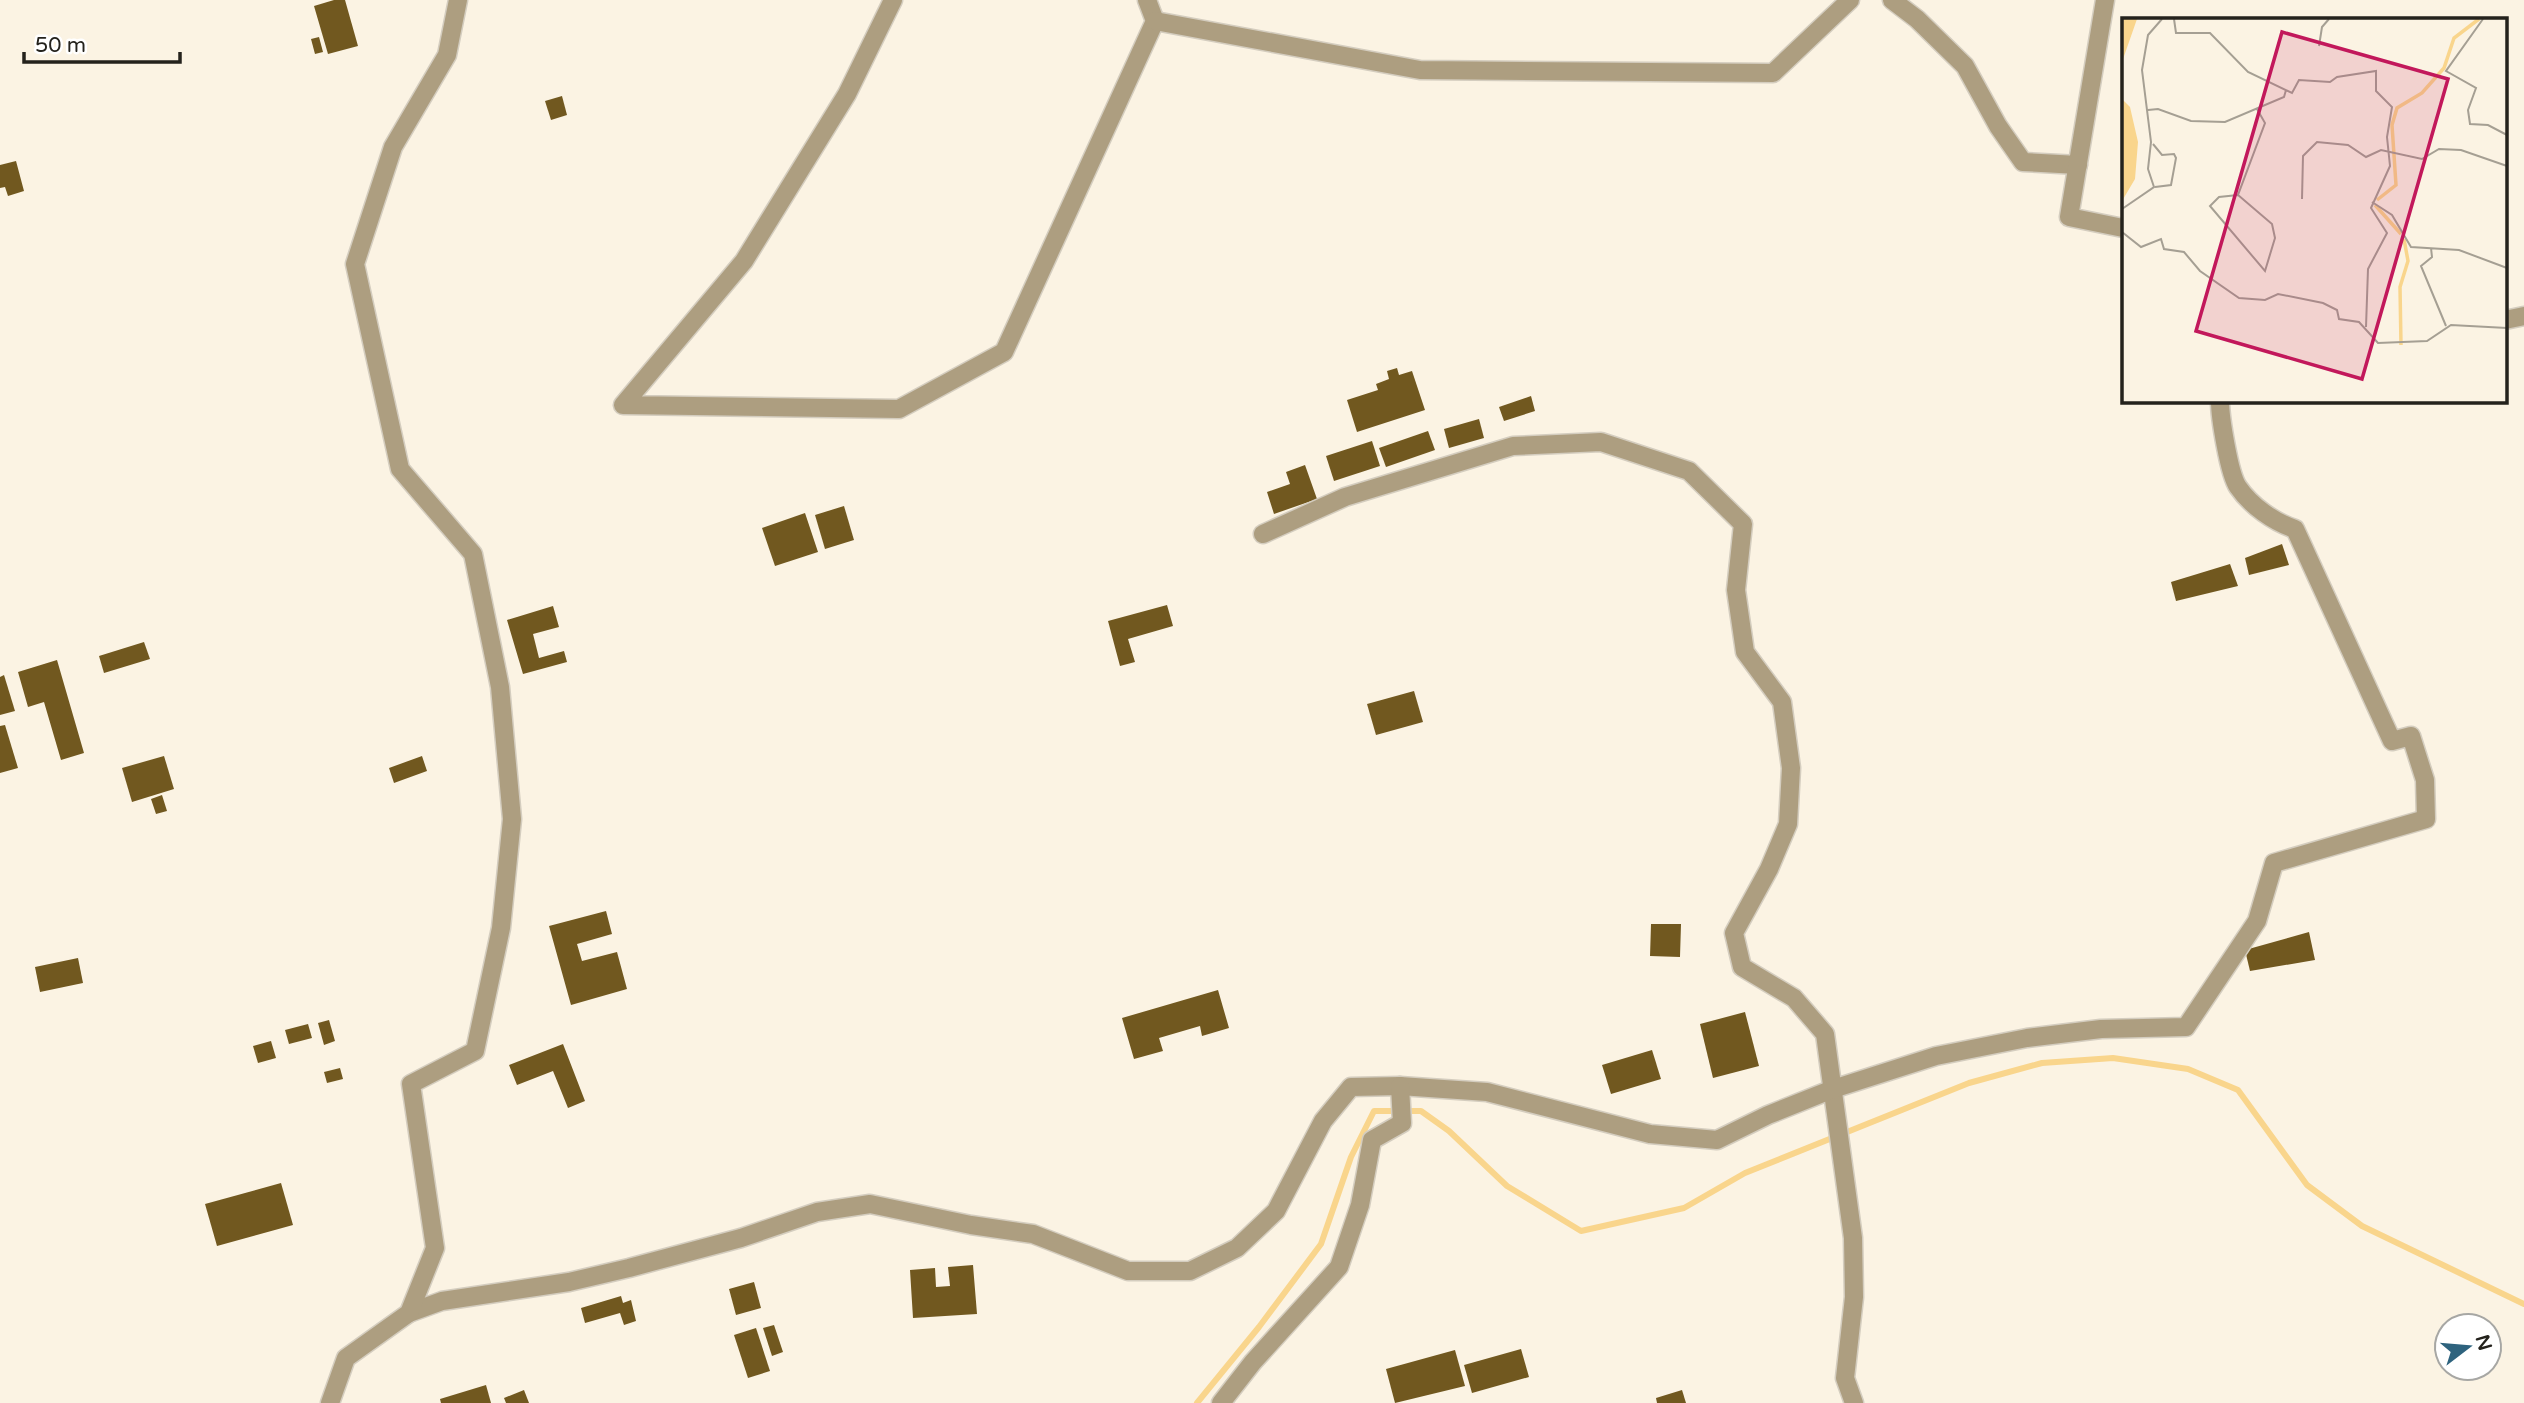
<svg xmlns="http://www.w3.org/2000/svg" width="2524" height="1403" font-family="'Varela Round',sans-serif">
<rect width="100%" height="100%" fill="#fbf3e3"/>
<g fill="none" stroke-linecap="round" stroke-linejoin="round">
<polyline stroke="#f9d58c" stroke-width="6" points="1197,1403 1259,1327 1321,1244 1351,1157 1374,1111 1421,1111 1449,1131 1507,1186 1581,1231 1684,1208 1745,1173 1969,1083 2042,1063 2113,1058 2188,1069 2238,1090 2307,1185 2362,1226 2524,1304"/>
</g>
<g fill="#71581f">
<polygon points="334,0 345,0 358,46 328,54 314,6"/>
<polygon points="319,37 323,52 315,54 311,39"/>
<polygon points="562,96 567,115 551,120 545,101"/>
<polygon points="16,161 24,191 8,196 5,187 0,188 0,165"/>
<polygon points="1397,368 1399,375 1412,371 1425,410 1357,432 1347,400 1378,390 1376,384 1389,379 1387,371"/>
<polygon points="1531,396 1535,411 1504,421 1499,407"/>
<polygon points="1479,419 1484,438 1449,448 1444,429"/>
<polygon points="1428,431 1435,450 1386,467 1379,448"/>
<polygon points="1372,441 1380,466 1334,481 1326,456"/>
<polygon points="1305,465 1317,499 1274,514 1267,492 1290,484 1286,472"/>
<polygon points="844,506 854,540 825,549 815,515"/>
<polygon points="805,513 818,552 775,566 762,528"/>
<polygon points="2282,544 2289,565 2249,575 2245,558"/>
<polygon points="2230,564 2238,586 2176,601 2171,582"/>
<polygon points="1167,605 1173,626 1128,639 1135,662 1120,666 1108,621"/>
<polygon points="553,606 559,627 533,634 539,658 564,651 567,662 523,674 507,620"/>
<polygon points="144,642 150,659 104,673 99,656"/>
<polygon points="57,660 84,753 61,760 44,702 28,707 18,672"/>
<polygon points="4,675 15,711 0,715 0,677"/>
<polygon points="1414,691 1423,722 1376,735 1367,704"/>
<polygon points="5,725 18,768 0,773 0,726"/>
<polygon points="164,756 174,789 132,802 122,768"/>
<polygon points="422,756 427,771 394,783 389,768"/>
<polygon points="162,795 167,811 156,814 151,799"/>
<polygon points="606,911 612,934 577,944 582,961 617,952 627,989 571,1005 549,926"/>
<polygon points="1651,924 1681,924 1680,957 1650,956"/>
<polygon points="2309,932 2315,960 2250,971 2245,950"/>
<polygon points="78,958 83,983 40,992 35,967"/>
<polygon points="1218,990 1229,1028 1202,1036 1200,1026 1159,1038 1163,1051 1134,1059 1122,1018"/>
<polygon points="1745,1012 1759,1066 1713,1078 1700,1024"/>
<polygon points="329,1020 335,1041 324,1045 318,1023"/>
<polygon points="308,1024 312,1038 289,1044 285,1030"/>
<polygon points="271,1041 276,1058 258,1063 253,1046"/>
<polygon points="563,1044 585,1101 568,1108 553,1071 517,1085 509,1065"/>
<polygon points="1652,1050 1661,1079 1611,1094 1602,1065"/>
<polygon points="340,1068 343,1079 327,1083 324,1072"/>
<polygon points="281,1183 293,1225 217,1246 205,1204"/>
<polygon points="973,1265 977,1314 913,1318 910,1270 935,1268 936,1287 950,1286 948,1267"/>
<polygon points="754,1282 761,1308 736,1315 729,1289"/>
<polygon points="621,1296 623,1303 631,1300 636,1321 624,1325 620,1313 585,1323 581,1308"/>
<polygon points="774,1325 783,1352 772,1356 763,1328"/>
<polygon points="756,1328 770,1371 748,1378 734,1335"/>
<polygon points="1521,1349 1529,1377 1472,1393 1464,1365"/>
<polygon points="1455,1350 1465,1386 1395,1403 1386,1369"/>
<polygon points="486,1385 491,1403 441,1403 440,1399"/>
<polygon points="524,1390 529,1403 506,1403 504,1398"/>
<polygon points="1682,1390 1686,1403 1657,1403 1656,1398"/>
</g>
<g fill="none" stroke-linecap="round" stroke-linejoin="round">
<defs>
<g id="minor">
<polyline points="893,0 847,94 744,261 623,405 899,409 1004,352 1155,21 1147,0"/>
<polyline points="1892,0 1917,19 1965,66 1998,126 2023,162 2078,165"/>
<polyline points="2105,0 2069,217 2123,228"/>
<polyline points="1155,21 1420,70 1773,73 1850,0"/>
<polyline points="2505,320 2524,316"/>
<polyline points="1263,534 1345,497 1513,446 1601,442 1689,471 1743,524 1736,590 1745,652 1782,702 1791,768 1788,824 1769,869 1734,933 1742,967 1794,998 1825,1034 1853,1238 1854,1297 1845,1378 1854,1403"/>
<path d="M 409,1313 L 442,1301 L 569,1282 L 629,1268 L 741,1238 L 817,1212 L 870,1204 L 971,1225 L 1033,1234 L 1128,1271 L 1190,1271 L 1237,1248 L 1276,1211 L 1323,1121 L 1351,1087 L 1400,1086 L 1487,1092 L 1650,1134 L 1717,1140 L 1768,1115 L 1833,1089 L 1936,1056 L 2027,1038 L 2101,1029 L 2186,1027 L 2257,921 L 2274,863 L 2426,819 L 2425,780 L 2411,736 L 2392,741 L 2295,529 C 2274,522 2251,506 2238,487 C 2229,474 2220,417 2220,401"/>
<polyline points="330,1403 346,1358 409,1313 435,1248 411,1084 475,1051 501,928 512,819 500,687 473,554 400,469 355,264 393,147 447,55 458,0"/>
<polyline points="1221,1403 1253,1362 1339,1267 1360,1205 1372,1140 1402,1123 1400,1086"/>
</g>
</defs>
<use href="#minor" stroke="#d4cdbf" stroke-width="21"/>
<use href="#minor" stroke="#ad9e80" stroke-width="18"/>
</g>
<g transform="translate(2122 18)">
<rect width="385" height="385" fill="#fbf3e3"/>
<path d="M 0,1 L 15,1 L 0,44 ZM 0,81 L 8,89 L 16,124 L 13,161 L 0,183 Z" fill="#f9d58c"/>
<path fill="none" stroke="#f9d58c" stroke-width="3.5" d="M 255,182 L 274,167 L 270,107 L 275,90 L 300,75 L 322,50 L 332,20 L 357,1M 253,187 L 279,216M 279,327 L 278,269 L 286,243 L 282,221"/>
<path fill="none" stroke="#a59f93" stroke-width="2" d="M 52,1 L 54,15 L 88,15 L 126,54 L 170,75 L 177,62 L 208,64 L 215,59 L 254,53 L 254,73 L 270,89 L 265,119 L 268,148 L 249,190 L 265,215 L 246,251 L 244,309M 361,1 L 324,53 L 354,70 L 346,92 L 348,106 L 366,107 L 385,117M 197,28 L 200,9 L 207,1M 26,92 L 36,91 L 69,103 L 103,104 L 162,79 L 164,72M 31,126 L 40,137 L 52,136 L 54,140 L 49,167 L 33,169M 116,177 L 97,179 L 88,188 L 143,253 L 153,220 L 150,206 L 116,177 L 143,105 L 135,91M 180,181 L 181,138 L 195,124 L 226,127 L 244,139 L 259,132 L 300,141 L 317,131 L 339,132 L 385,148M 250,184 L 270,197 L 289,229 L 337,232 L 385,250M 0,191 L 32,169 L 26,151 L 29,124 L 20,52 L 26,17 L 40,1M 0,214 L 19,229 L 39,221 L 42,231 L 62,234 L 78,253 L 117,280 L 143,282 L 156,276 L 201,285 L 215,292 L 217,301 L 237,304 L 256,325 L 305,323 L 329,307 L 385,310M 309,230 L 310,239 L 299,248 L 324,308"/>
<path fill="#c2185b" fill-opacity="0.15" stroke="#c2185b" stroke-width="3.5" d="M 160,14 L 326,61 L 240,361 L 74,313 Z"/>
<rect width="385" height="385" fill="none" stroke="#24221c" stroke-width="3.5"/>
</g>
<g transform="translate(2468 1347) rotate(74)"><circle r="33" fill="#ffffff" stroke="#a7a7a4" stroke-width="2"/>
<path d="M0-5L12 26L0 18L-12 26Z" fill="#2e637e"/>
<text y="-10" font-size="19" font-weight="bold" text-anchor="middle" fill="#24221c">N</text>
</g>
<path d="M24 52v10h156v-10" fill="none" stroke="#24221c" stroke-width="3.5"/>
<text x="35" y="52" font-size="21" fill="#24221c" stroke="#ffffff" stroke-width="5" paint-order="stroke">50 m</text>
</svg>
